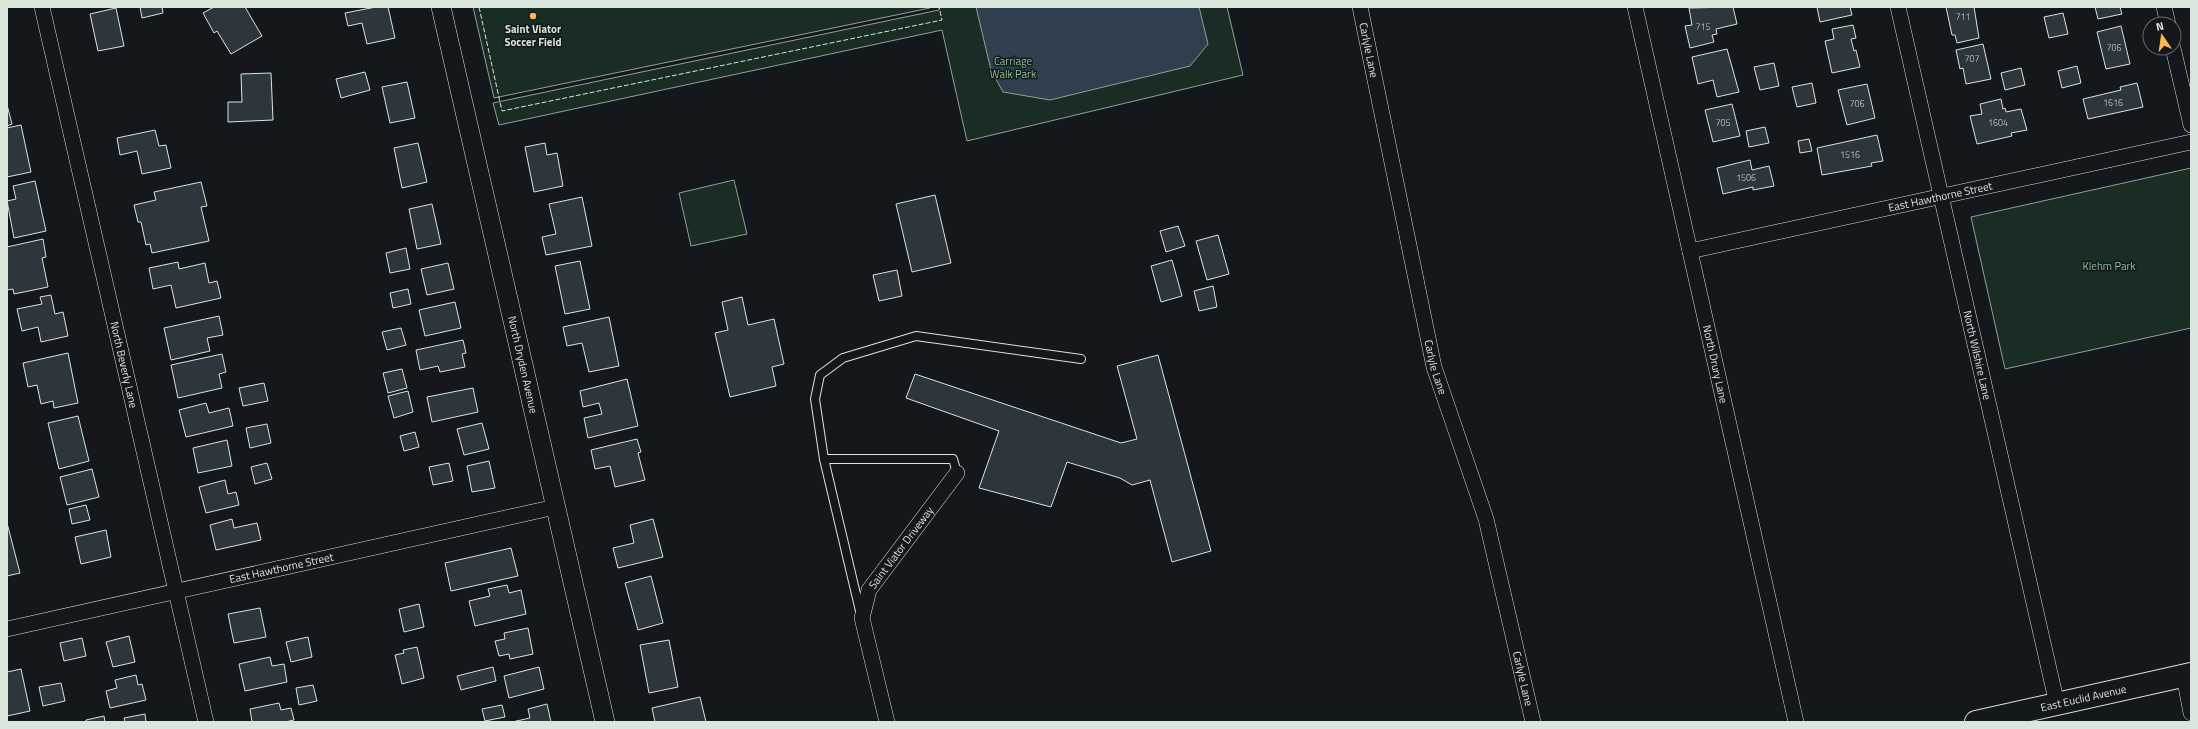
<svg xmlns="http://www.w3.org/2000/svg" width="2198" height="729" font-family="'Titillium Web',sans-serif">
<rect width="100%" height="100%" fill="#14181c"/>
<g fill="#1a2d24" stroke="#939e99">
<polygon points="473,7 930,7 930,8 494,98"/>
<polygon points="939,7 1227,7 1243,75 967,141 942,30 499,125 493,103 939,10"/>
<polygon points="2191,168 2191,328 2005,369 1971,217"/>
<polygon points="734,180 747,234 691,246 679,193"/>
</g>
<polygon fill="#2f3f4d" stroke="#939e99" points="976,7 1199,7 1208,44 1190,66 1050,100 1003,92 991,70"/>
<g fill="#2c363c" stroke="#d8e6dc">
<polygon points="140,7 162,7 163,13 142,18"/>
<polygon points="214,7 245,7 262,36 231,54 217,31 214,33 203,13"/>
<polygon points="376,7 388,7 395,38 367,44 362,23 348,26 345,13"/>
<polygon points="1733,7 1737,24 1716,29 1717,34 1712,35 1714,42 1690,48 1685,26 1692,25 1689,8"/>
<polygon points="1817,7 1850,7 1852,15 1820,22"/>
<polygon points="1946,7 1974,7 1979,38 1957,43 1955,35 1952,35"/>
<polygon points="2095,7 2120,7 2122,14 2098,19"/>
<polygon points="116,8 124,46 98,51 90,14"/>
<polygon points="2063,13 2068,34 2049,38 2044,17"/>
<polygon points="1853,25 1856,38 1851,39 1854,51 1856,50 1860,67 1832,73 1825,41 1834,39 1832,29"/>
<polygon points="2121,26 2130,64 2106,69 2097,32"/>
<polygon points="1983,44 1991,79 1966,84 1963,68 1960,69 1956,50"/>
<polygon points="1727,49 1739,92 1717,97 1713,80 1698,84 1692,57"/>
<polygon points="1774,63 1779,86 1760,90 1754,67"/>
<polygon points="2077,66 2081,83 2062,88 2058,71"/>
<polygon points="2021,68 2025,85 2005,90 2001,73"/>
<polygon points="365,72 370,90 341,98 336,79"/>
<polygon points="271,73 273,120 228,122 228,102 242,102 241,74"/>
<polygon points="407,82 415,118 390,123 382,87"/>
<polygon points="1812,83 1816,103 1797,107 1792,87"/>
<polygon points="2137,83 2143,107 2088,119 2083,99 2121,90 2120,87"/>
<polygon points="1867,84 1875,118 1847,125 1838,90"/>
<polygon points="2001,99 2003,109 2005,108 2006,112 2021,109 2027,130 2011,133 2012,136 1977,144 1970,116 1982,114 1980,104"/>
<polygon points="1732,104 1740,136 1713,142 1705,110"/>
<polygon points="7,105 12,124 7,126"/>
<polygon points="21,125 31,172 7,177 7,128"/>
<polygon points="1765,127 1769,143 1749,147 1746,131"/>
<polygon points="155,130 159,146 166,145 171,168 142,174 137,151 120,155 117,138"/>
<polygon points="1877,135 1883,161 1871,163 1872,166 1822,175 1817,148"/>
<polygon points="1809,139 1812,151 1800,153 1798,141"/>
<polygon points="418,143 427,182 402,188 394,148"/>
<polygon points="545,143 547,155 557,153 563,186 534,192 525,147"/>
<polygon points="1750,160 1752,170 1769,166 1774,186 1753,190 1753,187 1723,194 1717,168"/>
<polygon points="35,181 46,231 14,238 7,201 16,199 13,186"/>
<polygon points="201,182 207,206 201,207 209,241 152,253 150,244 146,245 141,222 138,222 134,205 156,200 154,192"/>
<polygon points="935,195 951,263 912,272 896,204"/>
<polygon points="582,197 592,246 546,255 542,237 556,234 549,204"/>
<polygon points="432,204 441,244 417,249 409,209"/>
<polygon points="1178,226 1185,246 1166,252 1160,231"/>
<polygon points="1218,235 1229,274 1207,280 1196,241"/>
<polygon points="43,239 46,257 42,258 48,287 14,294 13,289 7,290 7,247"/>
<polygon points="406,248 410,269 390,273 386,253"/>
<polygon points="1172,260 1182,296 1161,302 1151,266"/>
<polygon points="580,261 590,309 565,314 555,266"/>
<polygon points="178,262 179,269 205,263 209,283 217,281 221,298 176,308 171,285 153,289 149,268"/>
<polygon points="448,263 454,289 427,295 421,269"/>
<polygon points="897,270 902,296 879,301 873,275"/>
<polygon points="1213,286 1217,307 1199,311 1194,291"/>
<polygon points="408,289 411,304 393,308 390,293"/>
<polygon points="51,295 55,314 63,312 68,336 41,342 38,327 22,331 17,309 42,304 40,297"/>
<polygon points="742,297 748,325 774,319 784,364 772,367 776,386 730,397 715,333 728,330 722,302"/>
<polygon points="455,302 461,328 425,336 419,310"/>
<polygon points="219,316 223,335 207,338 210,351 171,360 164,328"/>
<polygon points="609,317 619,366 589,372 582,343 567,346 563,327"/>
<polygon points="401,328 406,345 387,350 382,332"/>
<polygon points="463,340 466,353 462,354 465,367 440,372 438,366 420,370 416,350"/>
<polygon points="68,353 78,403 54,408 53,401 41,404 37,385 28,387 23,363"/>
<polygon points="222,354 226,372 219,374 222,388 178,398 171,365"/>
<polygon points="1158,355 1211,551 1172,562 1150,480 1132,485 1120,478 1067,462 1051,507 979,488 999,431 906,398 915,374 1121,443 1137,439 1117,366"/>
<polygon points="402,369 407,388 388,393 383,373"/>
<polygon points="627,379 638,426 588,438 584,418 602,414 599,403 583,407 580,391"/>
<polygon points="264,383 268,401 243,406 239,388"/>
<polygon points="473,388 478,412 432,422 427,397"/>
<polygon points="408,391 413,412 394,418 388,396"/>
<polygon points="206,403 209,413 229,408 233,426 186,437 179,410"/>
<polygon points="78,416 89,461 59,469 48,423"/>
<polygon points="482,423 489,449 464,455 457,429"/>
<polygon points="267,424 271,443 250,448 246,428"/>
<polygon points="415,432 419,447 404,451 400,436"/>
<polygon points="637,439 641,452 638,453 645,480 615,487 610,466 595,469 591,450"/>
<polygon points="227,440 232,466 198,473 193,448"/>
<polygon points="489,461 495,488 472,492 467,466"/>
<polygon points="267,463 272,479 255,484 251,467"/>
<polygon points="449,463 453,481 433,485 429,467"/>
<polygon points="92,469 99,497 67,505 60,477"/>
<polygon points="225,480 228,494 236,492 239,505 206,513 199,487"/>
<polygon points="86,505 90,520 72,524 69,509"/>
<polygon points="232,519 234,528 257,523 261,540 216,550 210,525"/>
<polygon points="653,519 663,557 618,568 613,548 634,543 630,525"/>
<polygon points="7,523 20,573 7,576"/>
<polygon points="106,530 111,557 81,564 75,537"/>
<polygon points="511,548 518,576 451,591 445,563"/>
<polygon points="651,576 663,623 638,630 625,583"/>
<polygon points="507,585 509,593 521,590 526,614 475,626 469,601 490,596 488,589"/>
<polygon points="419,604 424,627 404,632 399,609"/>
<polygon points="260,608 266,637 234,643 228,614"/>
<polygon points="528,628 533,654 510,659 509,654 499,656 495,641 505,639 504,633"/>
<polygon points="129,636 135,662 113,667 106,642"/>
<polygon points="308,637 312,657 291,662 286,642"/>
<polygon points="82,638 86,656 64,661 60,643"/>
<polygon points="669,640 678,687 649,693 640,645"/>
<polygon points="417,647 424,678 402,684 395,655 404,653 403,650"/>
<polygon points="270,657 272,666 284,664 287,682 245,691 239,664"/>
<polygon points="493,667 496,681 461,690 457,676"/>
<polygon points="539,667 544,689 509,698 504,676"/>
<polygon points="21,669 30,711 7,716 7,672"/>
<polygon points="136,675 138,685 142,684 146,700 110,708 106,691 117,688 115,680"/>
<polygon points="61,683 65,701 43,706 39,687"/>
<polygon points="313,685 317,701 299,705 296,688"/>
<polygon points="700,697 706,722 655,722 652,708"/>
<polygon points="279,703 281,710 291,708 294,720 285,722 252,722 250,709"/>
<polygon points="547,704 551,722 512,722 530,718 528,709"/>
<polygon points="502,705 505,717 485,721 482,709"/>
<polygon points="145,714 146,722 125,722 124,718"/>
<polygon points="104,716 105,722 86,722 86,720"/>
</g>
<g fill="none" stroke-linecap="round" stroke-linejoin="round">
<defs>
<g id="service">
<polyline points="824,459 860,611"/>
<polyline points="957,473 953,459 824,459 815,399 820,375 843,358 916,336 1081,359"/>
</g>
<g id="minor">
<path id="s1" d="M 42,7 L 206,722"/>
<path id="s2" d="M 1360,7 L 1434,367 L 1486,519 L 1533,722"/>
<path id="s3" d="M 1635,7 L 1796,722"/>
<path id="s4" d="M 1898,7 L 2057,704"/>
<polyline points="2164,7 2168,24"/>
<polyline points="2173,48 2191,125"/>
<path id="s5" d="M 1690,251 L 2191,142"/>
<path id="s6" d="M 7,629 L 555,507"/>
<polyline points="2184,676 2191,713"/>
<path id="s7" d="M 887,722 L 862,618 L 869,590 L 957,473"/>
</g>
<g id="tertiary">
<path id="s8" d="M 441,7 L 605,722"/>
</g>
<g id="secondary">
<path id="s9" d="M 1976,722 L 2191,674"/>
</g>
</defs>
<use href="#service" stroke="#d8e6dc" stroke-width="10"/>
<use href="#minor" stroke="#d8e6dc" stroke-width="16"/>
<use href="#tertiary" stroke="#d8e6dc" stroke-width="20"/>
<use href="#secondary" stroke="#d8e6dc" stroke-width="24"/>
<use href="#service" stroke="#14181c" stroke-width="8"/>
<use href="#minor" stroke="#14181c" stroke-width="15"/>
<use href="#tertiary" stroke="#14181c" stroke-width="19"/>
<use href="#secondary" stroke="#14181c" stroke-width="22"/>
<polyline stroke="#d8e6dc" stroke-width="1" stroke-dasharray="5 2" stroke-linecap="butt" points="479,7 502,111 942,20 939,7"/>
</g>
<circle fill="#ffb74d" stroke="#14181c" stroke-width="1.5" cx="533" cy="16" r="4"/>
<g text-anchor="middle" stroke-width="3" stroke-linejoin="round" paint-order="stroke">
<g font-size="9" fill="#adbab4">
<text x="1963" y="20">711</text>
<text x="1703" y="30">715</text>
<text x="2114" y="51">706</text>
<text x="1972" y="62">707</text>
<text x="2113" y="106">1616</text>
<text x="1857" y="107">706</text>
<text x="1723" y="126">705</text>
<text x="1998" y="126">1604</text>
<text x="1850" y="158">1516</text>
<text x="1746" y="181">1506</text>
</g>
<g font-size="11" font-weight="bold" fill="#d8e6dc" stroke="#14181c">
<text x="533" y="33">Saint Viator<tspan x="533" dy="13">Soccer Field</tspan></text>
</g>
<g font-size="11" fill="#d8e6dc" stroke="#14181c">
<text dy="4" stroke="none"><textPath href="#s2" startOffset="44">Carlyle Lane</textPath></text>
<text dy="4" stroke="none"><textPath href="#s5" startOffset="256">East Hawthorne Street</textPath></text>
<text dy="4" stroke="none"><textPath href="#s4" startOffset="357">North Wilshire Lane</textPath></text>
<text dy="4" stroke="none"><textPath href="#s1" startOffset="367">North Beverly Lane</textPath></text>
<text dy="4" stroke="none"><textPath href="#s8" startOffset="367">North Dryden Avenue</textPath></text>
<text dy="4" stroke="none"><textPath href="#s3" startOffset="366">North Drury Lane</textPath></text>
<text dy="4" stroke="none"><textPath href="#s2" startOffset="368">Carlyle Lane</textPath></text>
<text dy="4" stroke="none"><textPath href="#s7" startOffset="189">Saint Viator Driveway</textPath></text>
<text dy="4" stroke="none"><textPath href="#s6" startOffset="281">East Hawthorne Street</textPath></text>
<text dy="4" stroke="none"><textPath href="#s2" startOffset="692">Carlyle Lane</textPath></text>
<text dy="4" stroke="none"><textPath href="#s9" startOffset="110">East Euclid Avenue</textPath></text>
</g>
<g font-size="11" fill="#8ac095" stroke="#14181c">
<text x="1013" y="65">Carriage<tspan x="1013" dy="13">Walk Park</tspan></text>
<text x="2109" y="270">Klehm Park</text>
</g>
</g>
<rect width="2198" height="729" fill="none" stroke="#d8e6dc" stroke-width="16"/>
<g transform="translate(2162 36) rotate(347)"><circle r="19" fill="#14181c" stroke="#626a69"/>
<path d="M0-3L7 15L0 10L-7 15Z" fill="#ffb74d"/>
<text y="-6" font-size="11" font-weight="bold" text-anchor="middle" fill="#d8e6dc">N</text>
</g>
</svg>
